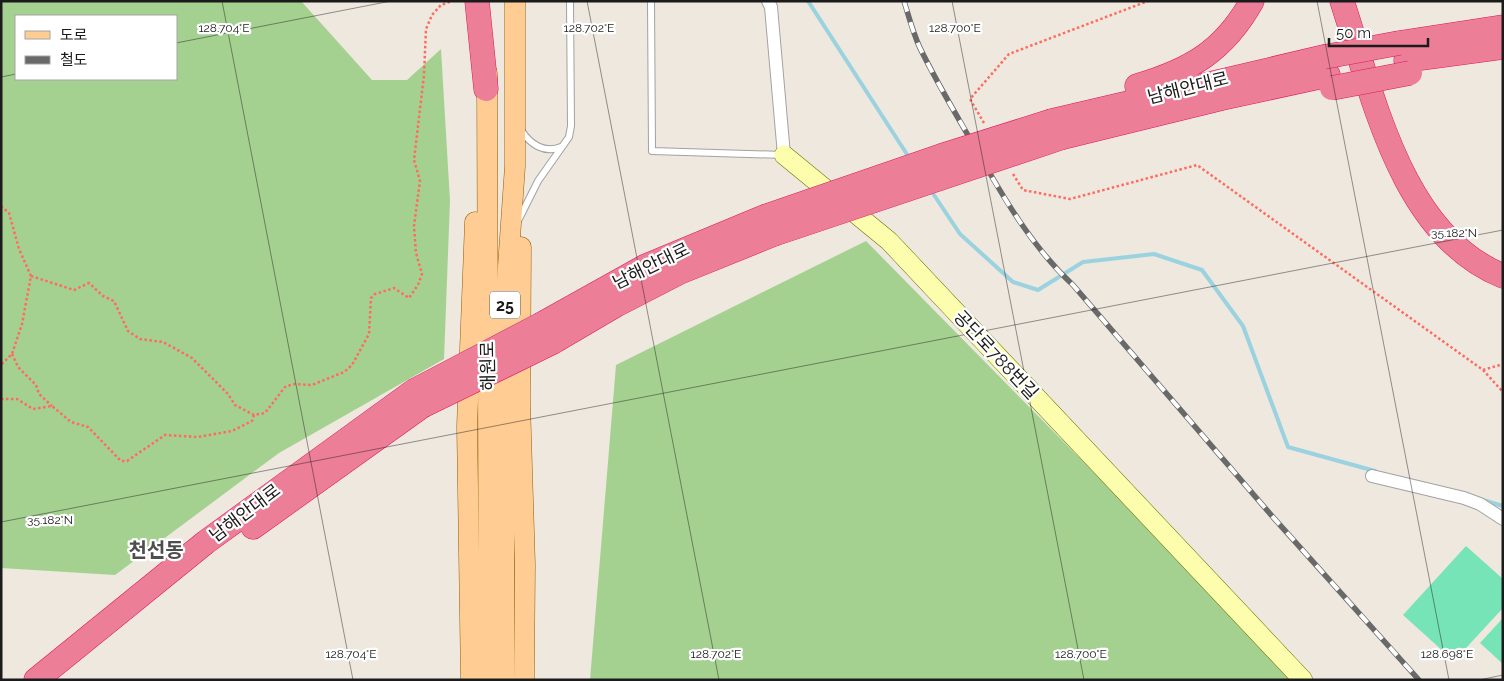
<svg xmlns="http://www.w3.org/2000/svg" width="1504" height="681" font-family="Raleway,'Noto Sans KR',sans-serif">
<rect width="100%" height="100%" fill="#eee8df"/>
<g fill="#a5d190" fill-rule="evenodd">
<path d="M 1,1 L 301,1 L 372,80 L 407,80 L 441,49 L 450,201 L 444,359 L 279,453 L 115,575 L 1,568 ZM 16,16 L 176,16 L 176,79 L 16,79 Z"/>
<polygon points="866,241 1298,680 590,680 616,365"/>
</g>
<g fill="#76e4b6">
<polygon points="1466,546 1503,579 1503,608 1454,661 1403,615"/>
<polygon points="1503,618 1503,664 1480,643"/>
</g>
<g fill="none" stroke-linecap="round" stroke-linejoin="round">
<g stroke="#9bd2df" stroke-width="4">
<polyline points="808,1 910,159"/>
<polyline points="930,189 960,234 1013,282 1038,290 1083,262 1154,254 1202,270 1243,326 1288,447 1375,471"/>
<polyline points="1483,500 1503,506"/>
</g>
<defs>
<g id="lane">
<polyline points="651,1 652,151 783,155"/>
<path d="M 521,130 C 530,144 544,154 561,147"/>
<polyline points="519,219 538,181 569,137 571,126 570,1"/>
</g>
<g id="street">
<polyline points="768,1 771,7 784,155"/>
<polyline points="1372,476 1464,498 1480,504 1503,519"/>
</g>
<polyline id="secondary" points="784,155 889,241 1303,680"/>
<g id="primary">
<polyline points="487,73 489,680"/>
<polyline points="521,247 520,402 525,565 524,680"/>
<polyline points="471,680 467,426 475,222"/>
<polyline points="504,680 504,324 515,166 515,1"/>
</g>
<g id="highway">
<polyline points="477,1 486,89"/>
<path d="M 1342,1 C 1373,95 1401,235 1503,276"/>
<polyline points="1399,43 1503,27"/>
<polyline points="1406,60 1503,47"/>
<path d="M 1137,86 C 1191,70 1224,51 1252,1"/>
<polyline points="1052,121 1324,57"/>
<polyline points="1063,137 1222,98 1328,75"/>
<polyline points="542,324 646,266 764,217"/>
<polyline points="553,342 616,305 680,272 774,234"/>
<polyline points="253,527 422,406"/>
<polyline points="36,680 206,542 414,391"/>
</g>
</defs>
<use href="#lane" stroke="#a2a2a2" stroke-width="8"/>
<use href="#street" stroke="#a2a2a2" stroke-width="14"/>
<use href="#secondary" stroke="#6a7400" stroke-width="20"/>
<use href="#primary" stroke="#925e00" stroke-width="21"/>
<use href="#highway" stroke="#e21661" stroke-width="25"/>
<g stroke="#ff6b5f" stroke-width="2.5" stroke-dasharray="2.5 2.5" stroke-linecap="butt">
<polyline points="984,123 970,99 1009,54 1148,1"/>
<polyline points="1013,174 1023,190 1070,199 1197,165 1483,370 1503,392"/>
<polyline points="1,206 9,213 19,249 31,276 22,324 12,354 1,365"/>
<polyline points="31,276 74,290 89,283 103,296 114,301 128,331 140,339 163,342 192,358 228,394 235,405 254,415"/>
<polyline points="12,354 18,367 36,385 39,394 52,406"/>
<polyline points="1483,370 1503,364"/>
<polyline points="1,399 17,399 33,409 52,406 71,422 88,427 121,461 127,461 165,435 198,437 232,431 252,421 254,415 265,413 285,387 293,384 312,385 344,372 352,365 369,334 371,298 375,294 394,288 409,298 418,285 422,274 416,253 414,226 420,181 414,160 424,75 426,29 432,15 441,5 452,1"/>
</g>
<use href="#lane" stroke="#fff" stroke-width="6"/>
<use href="#street" stroke="#fff" stroke-width="12"/>
<use href="#secondary" stroke="#fcfead" stroke-width="19"/>
<use href="#primary" stroke="#ffcd93" stroke-width="20"/>
<use href="#highway" stroke="#ec7f97" stroke-width="24"/>
<defs>
<path id="rail" d="M 904,1 C 909,17 913,33 920,48 C 937,83 957,116 976,149 C 1003,197 1032,247 1073,285 L 1272,516 L 1419,680"/>
</defs>
<use href="#rail" stroke="#696969" stroke-width="5.5"/>
<use href="#rail" stroke="#fff" stroke-width="4" stroke-dasharray="11" stroke-linecap="butt"/>
<defs>
<g id="highway-bridge">
<polyline points="1324,57 1399,43"/>
<polyline points="1332,88 1410,73"/>
<polyline points="764,217 941,156 1052,121"/>
<polyline points="774,234 1063,137"/>
<polyline points="414,391 542,324"/>
<polyline points="422,406 553,342"/>
</g>
</defs>
<use href="#highway-bridge" stroke="#e21661" stroke-width="25" stroke-linecap="butt"/>
<use href="#highway-bridge" stroke="#ec7f97" stroke-width="24"/>
</g>
<path fill="none" stroke="#1b1b1b" stroke-width="1" stroke-opacity="0.45" d="M 222,1 L 353,680M 587,1 L 719,680M 952,1 L 1084,680M 1317,1 L 1449,680M 176,43 L 391,1M 1,77 L 16,74M 1,522 L 1503,230M 1479,680 L 1503,675"/>
<g text-anchor="middle" stroke-width="4.5" stroke-linejoin="round" paint-order="stroke">
<rect fill="#fff" stroke="#5f5f5f" stroke-width="1" x="490" y="291.5" width="30" height="27" rx="4"/>
<g font-size="16" font-weight="bold" fill="#1b1b1b">
<text x="505" y="311">25</text>
</g>
<g font-size="18" fill="#1b1b1b" stroke="#fff">
<text transform="translate(1188 88) rotate(-14)" y="6">남해안대로</text>
<text transform="translate(651 266) rotate(-26)" y="6">남해안대로</text>
<text transform="translate(996 355) rotate(47)" y="6">공단로788번길</text>
<text transform="translate(488 366) rotate(-91)" y="6">해원로</text>
<text transform="translate(245 513) rotate(-37)" y="6">남해안대로</text>
</g>
<g font-size="20" font-weight="bold" fill="#4e4e4e" stroke="#fff">
<text x="156" y="557">천선동</text>
</g>
</g>
<g font-size="12" text-anchor="middle" fill="#1b1b1b" stroke="#fff" stroke-width="4.5" stroke-linejoin="round" paint-order="stroke">
<text x="224" y="32">128.704°E</text>
<text x="589" y="32">128.702°E</text>
<text x="955" y="32">128.700°E</text>
<text x="1454" y="237">35.182°N</text>
<text x="50" y="524">35.182°N</text>
<text x="351" y="658">128.704°E</text>
<text x="716" y="658">128.702°E</text>
<text x="1081" y="658">128.700°E</text>
<text x="1447" y="658">128.698°E</text>
</g>
<rect width="1504" height="681" fill="none" stroke="#1b1b1b" stroke-width="5"/>
<rect x="15" y="15" width="162" height="65" fill="#ffffff" stroke="#a4a4a4"/>
<rect x="25" y="31" width="25" height="8" fill="#ffcd93" stroke="#a4a4a4"/>
<text x="60" y="40" font-size="15" fill="#1b1b1b">도로</text>
<rect x="25" y="56" width="25" height="8" fill="#696969" stroke="#a4a4a4"/>
<text x="60" y="65" font-size="15" fill="#1b1b1b">철도</text>
<path d="M1329 38v8h99v-8" fill="none" stroke="#1b1b1b" stroke-width="2.5"/>
<text x="1336" y="38" font-size="15" fill="#1b1b1b" stroke="#ffffff" stroke-width="4" paint-order="stroke">50 m</text>
</svg>
